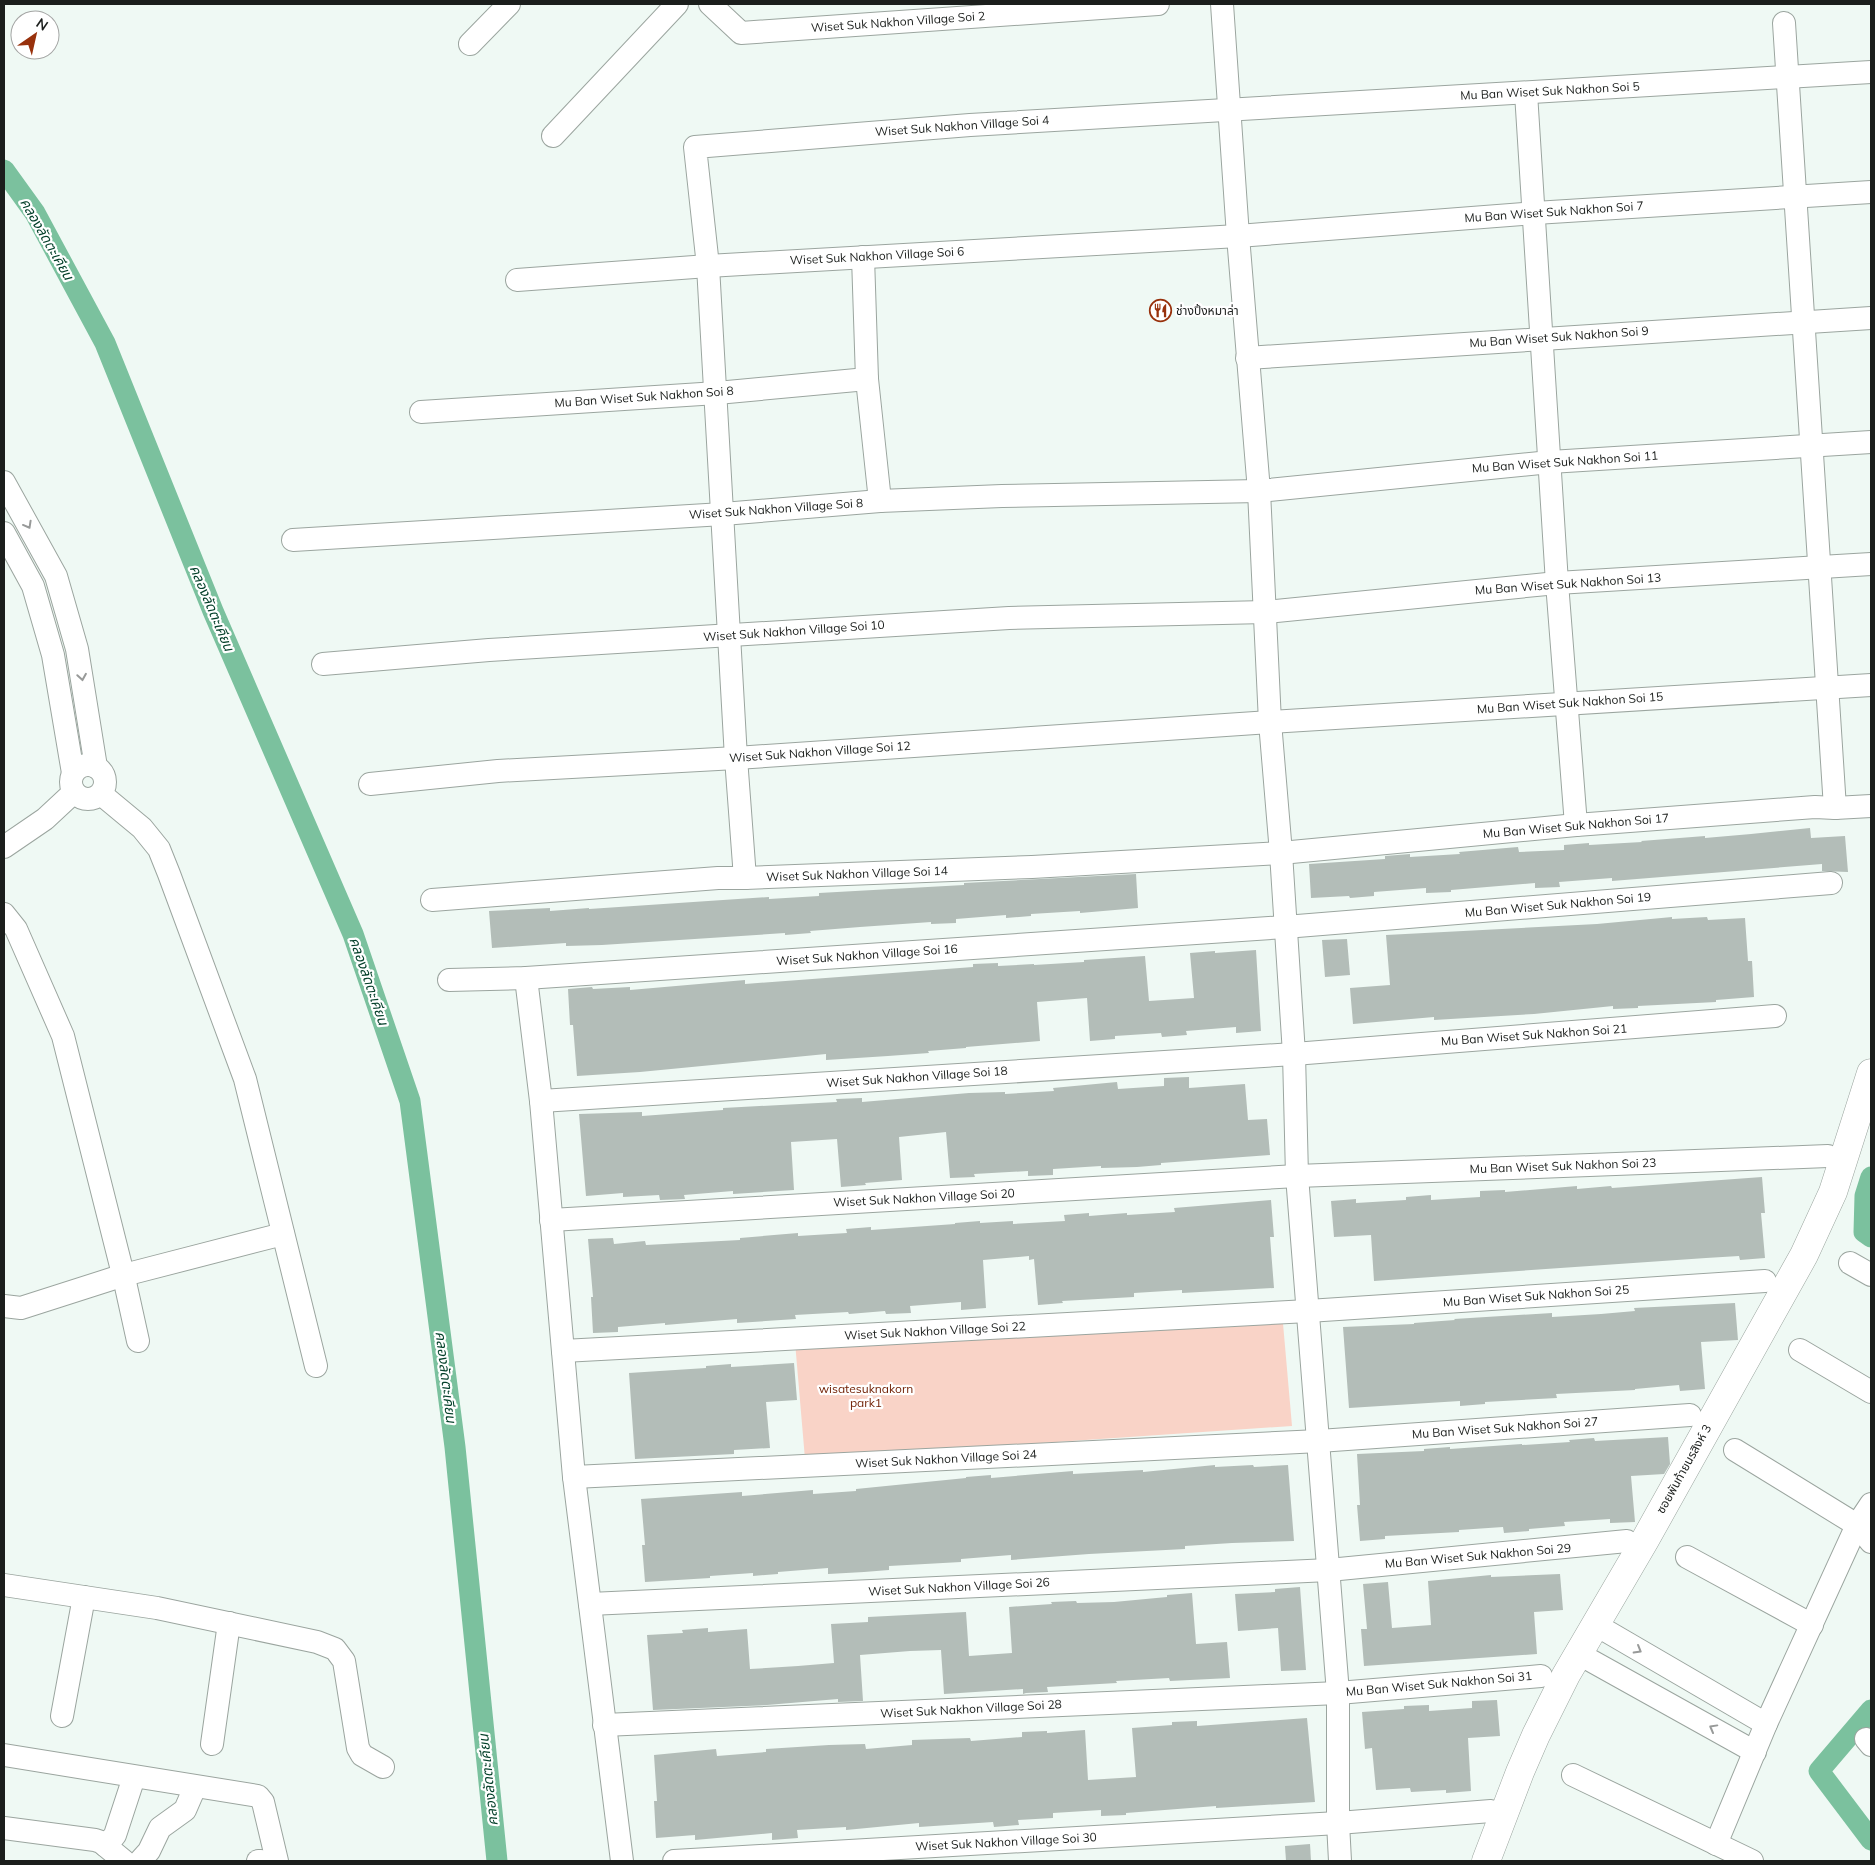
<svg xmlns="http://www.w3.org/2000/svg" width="1875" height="1865" font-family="Mulish,'Noto Sans Thai',sans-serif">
<rect width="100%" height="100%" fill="#eff9f4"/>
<polygon fill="#f9d3c7" points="1282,1312 1292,1426 805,1459 795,1342"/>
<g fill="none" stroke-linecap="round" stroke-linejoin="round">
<g stroke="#7bc19e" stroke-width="21">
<polyline points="4,170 35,213 105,343 213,611 353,934 410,1101 455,1447 497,1861"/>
<polyline points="1871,1177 1865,1196 1864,1232 1871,1237"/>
<polyline points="1871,1710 1819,1771 1871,1840"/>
</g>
</g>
<g fill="#b3bdb8">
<polygon points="1810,828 1811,838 1845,836 1848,872 1822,871 1822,864 1612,881 1612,878 1559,882 1560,887 1535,888 1535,883 1451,890 1451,892 1426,893 1426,888 1374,892 1374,896 1350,898 1349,896 1311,898 1309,864 1385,859 1385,856 1410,854 1410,857 1460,854 1459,852 1518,847 1519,852 1564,850 1564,845 1589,843 1589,845 1642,842 1641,841 1705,836 1705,838 1751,834"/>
<polygon points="1136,874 1138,908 1080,913 1080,911 1031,914 1031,916 1006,918 1006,915 956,919 956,923 931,924 931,922 860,927 810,931 811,933 785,935 785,933 602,945 566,946 566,943 492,948 489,911 550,908 550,911 589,908 589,909 769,897 769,899 819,896 819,893 964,885 964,883"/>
<polygon points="1672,917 1672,919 1707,917 1708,920 1745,918 1748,961 1752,961 1754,997 1716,1000 1716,1002 1638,1006 1638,1008 1613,1009 1613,1006 1534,1014 1434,1020 1434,1017 1353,1024 1350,988 1390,985 1386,935 1597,924"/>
<polygon points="1347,939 1350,975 1325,977 1322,940"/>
<polygon points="1256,950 1261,1031 1236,1033 1236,1027 1186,1031 1187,1035 1162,1037 1161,1033 1115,1036 1115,1039 1090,1041 1087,998 1037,1002 1040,1041 966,1047 966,1048 928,1051 929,1053 888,1056 826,1060 826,1054 640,1072 577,1076 573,1025 570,1025 568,989 592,987 593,989 630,987 630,990 745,980 745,984 973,967 973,964 998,963 998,966 1034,964 1034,965 1084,962 1084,960 1145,956 1149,1001 1194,998 1190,953 1215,951 1215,953"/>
<polygon points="1189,1077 1189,1088 1245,1084 1248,1120 1267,1119 1270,1155 1161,1163 1161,1165 1137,1167 1101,1168 1101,1166 1053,1169 1053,1175 1028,1176 1028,1171 974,1174 975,1177 950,1178 946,1132 899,1137 902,1180 865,1183 866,1185 841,1187 837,1139 791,1142 794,1190 733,1194 733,1191 684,1195 685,1199 660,1200 659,1195 623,1197 623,1193 586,1196 579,1114 642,1112 642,1116 723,1110 723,1108 837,1102 836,1099 862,1098 862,1102 969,1093 1005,1092 1005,1094 1054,1091 1053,1088 1117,1082 1118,1089 1164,1086 1164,1078"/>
<polygon points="1762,1177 1765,1213 1761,1213 1765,1258 1740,1260 1739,1256 1706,1258 1374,1281 1371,1235 1334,1237 1331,1201 1356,1199 1356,1203 1406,1200 1406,1197 1431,1195 1431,1200 1480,1197 1480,1191 1505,1190 1505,1192 1577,1186 1577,1189 1611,1186 1612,1188"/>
<polygon points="1271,1200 1274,1237 1270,1237 1274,1288 1182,1293 1182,1290 1134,1293 1134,1297 1062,1301 1063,1303 1038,1305 1034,1259 1029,1260 1029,1256 983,1260 986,1308 961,1310 961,1302 910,1306 911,1313 886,1314 885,1311 849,1314 848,1312 795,1315 796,1319 737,1323 737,1319 665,1325 665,1323 618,1327 618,1332 593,1333 591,1297 593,1297 588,1239 613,1238 614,1244 645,1241 646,1245 683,1243 740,1240 740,1238 798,1233 798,1236 847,1233 846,1229 871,1227 871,1230 955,1224 955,1223 980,1221 980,1223 1013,1221 1013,1224 1065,1221 1064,1215 1089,1213 1089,1216 1127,1213 1127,1215 1175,1212 1174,1208"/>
<polygon points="1735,1303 1738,1340 1701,1342 1705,1389 1680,1391 1679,1385 1635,1389 1635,1390 1556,1394 1557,1398 1485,1402 1485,1404 1460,1406 1460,1401 1349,1408 1343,1327 1414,1324 1414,1323 1455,1320 1454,1319 1552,1313 1552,1317 1601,1314 1635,1311 1634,1308"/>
<polygon points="794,1363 797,1400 766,1402 770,1448 734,1450 734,1454 635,1459 629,1373 706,1368 706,1366 731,1364 731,1367"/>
<polygon points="1668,1437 1670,1464 1664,1474 1631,1476 1635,1522 1610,1523 1610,1519 1564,1522 1565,1526 1529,1529 1529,1531 1504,1533 1503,1527 1459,1530 1459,1532 1385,1536 1385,1539 1360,1541 1357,1505 1360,1505 1357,1454 1424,1451 1424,1449 1450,1447 1450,1449 1522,1444 1522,1445 1570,1442 1569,1440 1594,1438 1595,1441"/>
<polygon points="1215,1465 1215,1467 1253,1465 1254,1467 1288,1465 1294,1541 1232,1543 1185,1546 1185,1549 1089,1554 1011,1560 1011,1555 961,1559 961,1562 889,1566 889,1570 864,1572 828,1574 828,1568 778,1572 778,1574 753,1576 753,1573 710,1576 710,1578 645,1582 642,1545 645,1545 641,1499 742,1492 742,1496 813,1490 813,1494 856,1491 856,1489 966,1478 966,1477 991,1475 991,1478 1073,1471 1073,1474 1143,1470 1143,1472"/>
<polygon points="1560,1574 1563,1610 1534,1612 1537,1654 1364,1666 1361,1629 1367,1629 1363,1584 1388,1582 1392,1628 1431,1625 1428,1581 1491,1575 1491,1577"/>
<polygon points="1300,1587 1306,1670 1281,1671 1278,1628 1238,1631 1235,1594 1275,1592 1275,1589"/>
<polygon points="1192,1593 1196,1644 1227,1642 1230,1678 1170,1681 1169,1678 1116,1681 1117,1683 1047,1687 1048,1692 1026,1693 1023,1694 1023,1689 944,1694 941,1650 910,1651 860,1655 863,1701 838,1702 838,1699 767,1705 653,1710 647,1635 683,1633 682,1630 708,1628 708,1632 747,1629 750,1669 798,1666 834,1663 831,1624 868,1622 868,1617 966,1612 969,1656 1012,1653 1009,1607 1052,1604 1051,1602 1076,1601 1077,1603 1114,1602 1167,1597 1167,1595"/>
<polygon points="1497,1700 1500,1736 1468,1738 1471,1791 1446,1793 1446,1790 1411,1792 1410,1788 1376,1790 1372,1748 1365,1749 1362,1712 1404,1709 1404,1706 1429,1705 1429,1711 1472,1708 1472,1701"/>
<polygon points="1307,1718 1315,1802 1216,1808 1216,1806 1126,1813 1126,1815 1101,1816 1101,1810 1053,1813 1053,1818 1018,1820 1019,1825 994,1827 993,1822 919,1827 919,1823 846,1830 846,1827 797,1830 798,1838 772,1840 772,1833 695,1840 695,1835 656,1838 654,1801 657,1801 654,1755 716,1749 717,1756 766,1752 766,1749 829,1745 865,1744 866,1749 912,1745 912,1740 970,1738 971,1741 1022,1737 1022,1732 1047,1731 1047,1733 1085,1730 1088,1780 1136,1777 1132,1728 1172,1725 1172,1722 1197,1721 1197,1726"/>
<polygon points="1310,1844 1311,1861 1286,1861 1285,1846"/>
</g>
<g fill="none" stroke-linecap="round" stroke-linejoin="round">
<defs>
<g id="minor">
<polyline points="710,4 741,33 1158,4"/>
<polyline points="1222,4 1238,236 1259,491 1270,722 1281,853 1294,1054 1297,1176 1338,1693 1338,1823 1340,1861"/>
<polyline points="1784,23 1835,808"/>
<polyline points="470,44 509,4"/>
<polyline points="1526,93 1557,583 1576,825"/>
<polyline points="553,136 677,4"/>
<polyline points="863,257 867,379 880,501"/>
<polyline points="517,280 708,266 1238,236 1535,213 1871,192"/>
<polyline points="1247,358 1871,318"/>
<polyline points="421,412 717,393 867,379"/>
<polyline points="4,482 56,576 77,649 96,767"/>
<polyline points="4,533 33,586 53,655 73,773"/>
<polyline points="293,540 723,514 880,501 1002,496 1259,491 1550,462 1871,442"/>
<polyline points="323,664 489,650 1009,618 1266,612 1557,583 1871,564"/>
<circle cx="88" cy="782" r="17"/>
<polyline points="370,784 498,771 736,758 1270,722 1871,685"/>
<polyline points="101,794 142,828 159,849 169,874 245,1079 316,1366"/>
<polyline points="4,847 45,819 74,792"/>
<polyline points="745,878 736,758 708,266 695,147 970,125 1871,72"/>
<polyline points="432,900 718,878 745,878 1032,867 1281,853 1576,825 1815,807 1835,808 1871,806"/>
<polyline points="4,914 16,929 63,1036 125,1282 138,1341"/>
<polyline points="526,978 541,1101 574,1477 622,1861"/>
<polyline points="449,980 526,978 1285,927 1831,883"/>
<polyline points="541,1101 1294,1054 1775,1016"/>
<polyline points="551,1220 1297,1176 1828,1156"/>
<polyline points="1850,1263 1871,1275"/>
<polyline points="4,1306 21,1308 124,1275 283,1234"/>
<polyline points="1800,1350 1871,1392"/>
<polyline points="563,1351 1308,1311 1765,1281"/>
<polyline points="1735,1450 1857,1525 1871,1542"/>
<polyline points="574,1477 1319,1441 1690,1415"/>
<polyline points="1687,1557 1812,1625"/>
<polyline points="4,1585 157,1608 317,1642 335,1649 344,1661 358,1748 362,1755 383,1767"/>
<polyline points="590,1604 1329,1570 1627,1541"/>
<polyline points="1596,1625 1766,1724"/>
<polyline points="1579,1654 1755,1752"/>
<polyline points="62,1716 84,1597"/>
<polyline points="604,1725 1338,1693 1541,1676"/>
<polyline points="1866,1739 1871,1745"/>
<polyline points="212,1744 229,1623"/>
<polyline points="4,1755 258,1796 263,1802 277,1861"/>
<polyline points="1573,1775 1752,1861"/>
<polyline points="4,1828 95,1840 101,1842 124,1861"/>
<polyline points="1716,1844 1766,1724 1857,1525 1871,1504"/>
<polyline points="106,1846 115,1835 134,1777"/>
<polyline points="140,1861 149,1851 160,1828 185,1810 195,1787"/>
<polyline points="258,1861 261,1861"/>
<polyline points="674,1861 1338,1823 1491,1811"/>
</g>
<polyline id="tertiary" points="1486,1861 1520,1772 1536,1735 1566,1675 1645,1540 1804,1255 1833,1192 1871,1073"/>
</defs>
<use href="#minor" stroke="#9ba59f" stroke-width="24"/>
<use href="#tertiary" stroke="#9ba59f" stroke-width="29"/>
<use href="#minor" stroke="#fff" stroke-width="22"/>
<use href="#tertiary" stroke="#fff" stroke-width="28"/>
</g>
<defs><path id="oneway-chevron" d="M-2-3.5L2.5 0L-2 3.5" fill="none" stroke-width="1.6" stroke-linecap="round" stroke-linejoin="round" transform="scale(1.25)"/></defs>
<g stroke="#989a99">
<use href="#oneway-chevron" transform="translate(28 525) rotate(61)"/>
<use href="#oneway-chevron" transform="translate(82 677) rotate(81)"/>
<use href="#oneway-chevron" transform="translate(1638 1650) rotate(30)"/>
<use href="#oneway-chevron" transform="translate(1713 1728) rotate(-151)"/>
</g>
<defs>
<symbol id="restaurant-ring" viewBox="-11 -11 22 22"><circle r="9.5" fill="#fff" stroke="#98310c" stroke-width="1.5"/><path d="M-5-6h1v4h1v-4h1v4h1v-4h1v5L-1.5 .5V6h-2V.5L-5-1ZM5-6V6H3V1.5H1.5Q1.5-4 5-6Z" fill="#98310c"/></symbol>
</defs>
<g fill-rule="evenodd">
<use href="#restaurant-ring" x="1148" y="298" width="25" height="25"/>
</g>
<g text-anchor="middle" stroke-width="4.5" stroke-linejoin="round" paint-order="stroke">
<g font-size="12" fill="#1b1e1c" stroke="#fff">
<text transform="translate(898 22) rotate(-4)" y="4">Wiset Suk Nakhon Village Soi 2</text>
<text transform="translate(1550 91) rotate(-3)" y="4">Mu Ban Wiset Suk Nakhon Soi 5</text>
<text transform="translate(962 126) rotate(-4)" y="4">Wiset Suk Nakhon Village Soi 4</text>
<text transform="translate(1554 212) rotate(-4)" y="4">Mu Ban Wiset Suk Nakhon Soi 7</text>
<text transform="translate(877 256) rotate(-3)" y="4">Wiset Suk Nakhon Village Soi 6</text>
<text transform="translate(1559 337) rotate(-4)" y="4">Mu Ban Wiset Suk Nakhon Soi 9</text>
<text transform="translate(644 397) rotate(-4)" y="4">Mu Ban Wiset Suk Nakhon Soi 8</text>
<text transform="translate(1565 462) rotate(-4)" y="4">Mu Ban Wiset Suk Nakhon Soi 11</text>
<text transform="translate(776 509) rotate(-4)" y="4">Wiset Suk Nakhon Village Soi 8</text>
<text transform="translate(1568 584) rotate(-4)" y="4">Mu Ban Wiset Suk Nakhon Soi 13</text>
<text transform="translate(794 631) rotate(-4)" y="4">Wiset Suk Nakhon Village Soi 10</text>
<text transform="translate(1570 703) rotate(-4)" y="4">Mu Ban Wiset Suk Nakhon Soi 15</text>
<text transform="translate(820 752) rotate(-4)" y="4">Wiset Suk Nakhon Village Soi 12</text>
<text transform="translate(1576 826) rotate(-5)" y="4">Mu Ban Wiset Suk Nakhon Soi 17</text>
<text transform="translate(857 874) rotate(-2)" y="4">Wiset Suk Nakhon Village Soi 14</text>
<text transform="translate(1558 905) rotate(-5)" y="4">Mu Ban Wiset Suk Nakhon Soi 19</text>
<text transform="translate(867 955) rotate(-4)" y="4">Wiset Suk Nakhon Village Soi 16</text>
<text transform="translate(1534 1035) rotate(-4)" y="4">Mu Ban Wiset Suk Nakhon Soi 21</text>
<text transform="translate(917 1077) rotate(-4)" y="4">Wiset Suk Nakhon Village Soi 18</text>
<text transform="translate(1563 1166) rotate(-2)" y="4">Mu Ban Wiset Suk Nakhon Soi 23</text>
<text transform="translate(924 1198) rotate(-3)" y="4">Wiset Suk Nakhon Village Soi 20</text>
<text transform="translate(1536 1296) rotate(-4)" y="4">Mu Ban Wiset Suk Nakhon Soi 25</text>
<text transform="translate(935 1331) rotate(-3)" y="4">Wiset Suk Nakhon Village Soi 22</text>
<text transform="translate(1505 1428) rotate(-4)" y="4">Mu Ban Wiset Suk Nakhon Soi 27</text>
<text transform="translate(946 1459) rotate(-3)" y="4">Wiset Suk Nakhon Village Soi 24</text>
<text transform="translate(1684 1469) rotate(-61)" y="4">ซอยพันท้ายนรสิงห์ 3</text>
<text transform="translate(1478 1556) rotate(-5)" y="4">Mu Ban Wiset Suk Nakhon Soi 29</text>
<text transform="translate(959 1587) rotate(-3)" y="4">Wiset Suk Nakhon Village Soi 26</text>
<text transform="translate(1439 1684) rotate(-5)" y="4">Mu Ban Wiset Suk Nakhon Soi 31</text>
<text transform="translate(971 1709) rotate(-3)" y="4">Wiset Suk Nakhon Village Soi 28</text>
<text transform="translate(1006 1842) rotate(-3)" y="4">Wiset Suk Nakhon Village Soi 30</text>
</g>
<g font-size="12" fill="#1b1e1c" stroke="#fff" text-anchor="start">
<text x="1176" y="315">ช่างปิ้งหมาล่า</text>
</g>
<g font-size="12" fill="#722307" stroke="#fff">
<text x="866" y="1393">wisatesuknakorn<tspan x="866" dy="14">park1</tspan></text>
</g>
<g font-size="14" font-style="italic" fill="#04402a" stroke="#fff">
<text transform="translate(47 239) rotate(60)" y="5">คลองลัดตะเคียน</text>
<text transform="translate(212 608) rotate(67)" y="5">คลองลัดตะเคียน</text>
<text transform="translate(369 981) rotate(71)" y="5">คลองลัดตะเคียน</text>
<text transform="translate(446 1377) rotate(83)" y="5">คลองลัดตะเคียน</text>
<text transform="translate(488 1780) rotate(-96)" y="5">คลองลัดตะเคียน</text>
</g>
</g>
<rect width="1875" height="1865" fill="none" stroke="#1b1e1c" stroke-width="10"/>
<g transform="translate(35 35) rotate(34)"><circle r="24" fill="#ffffff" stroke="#a4a5a4"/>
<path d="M0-4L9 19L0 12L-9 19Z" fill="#98310c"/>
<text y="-8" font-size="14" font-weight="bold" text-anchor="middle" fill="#1b1e1c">N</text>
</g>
</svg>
